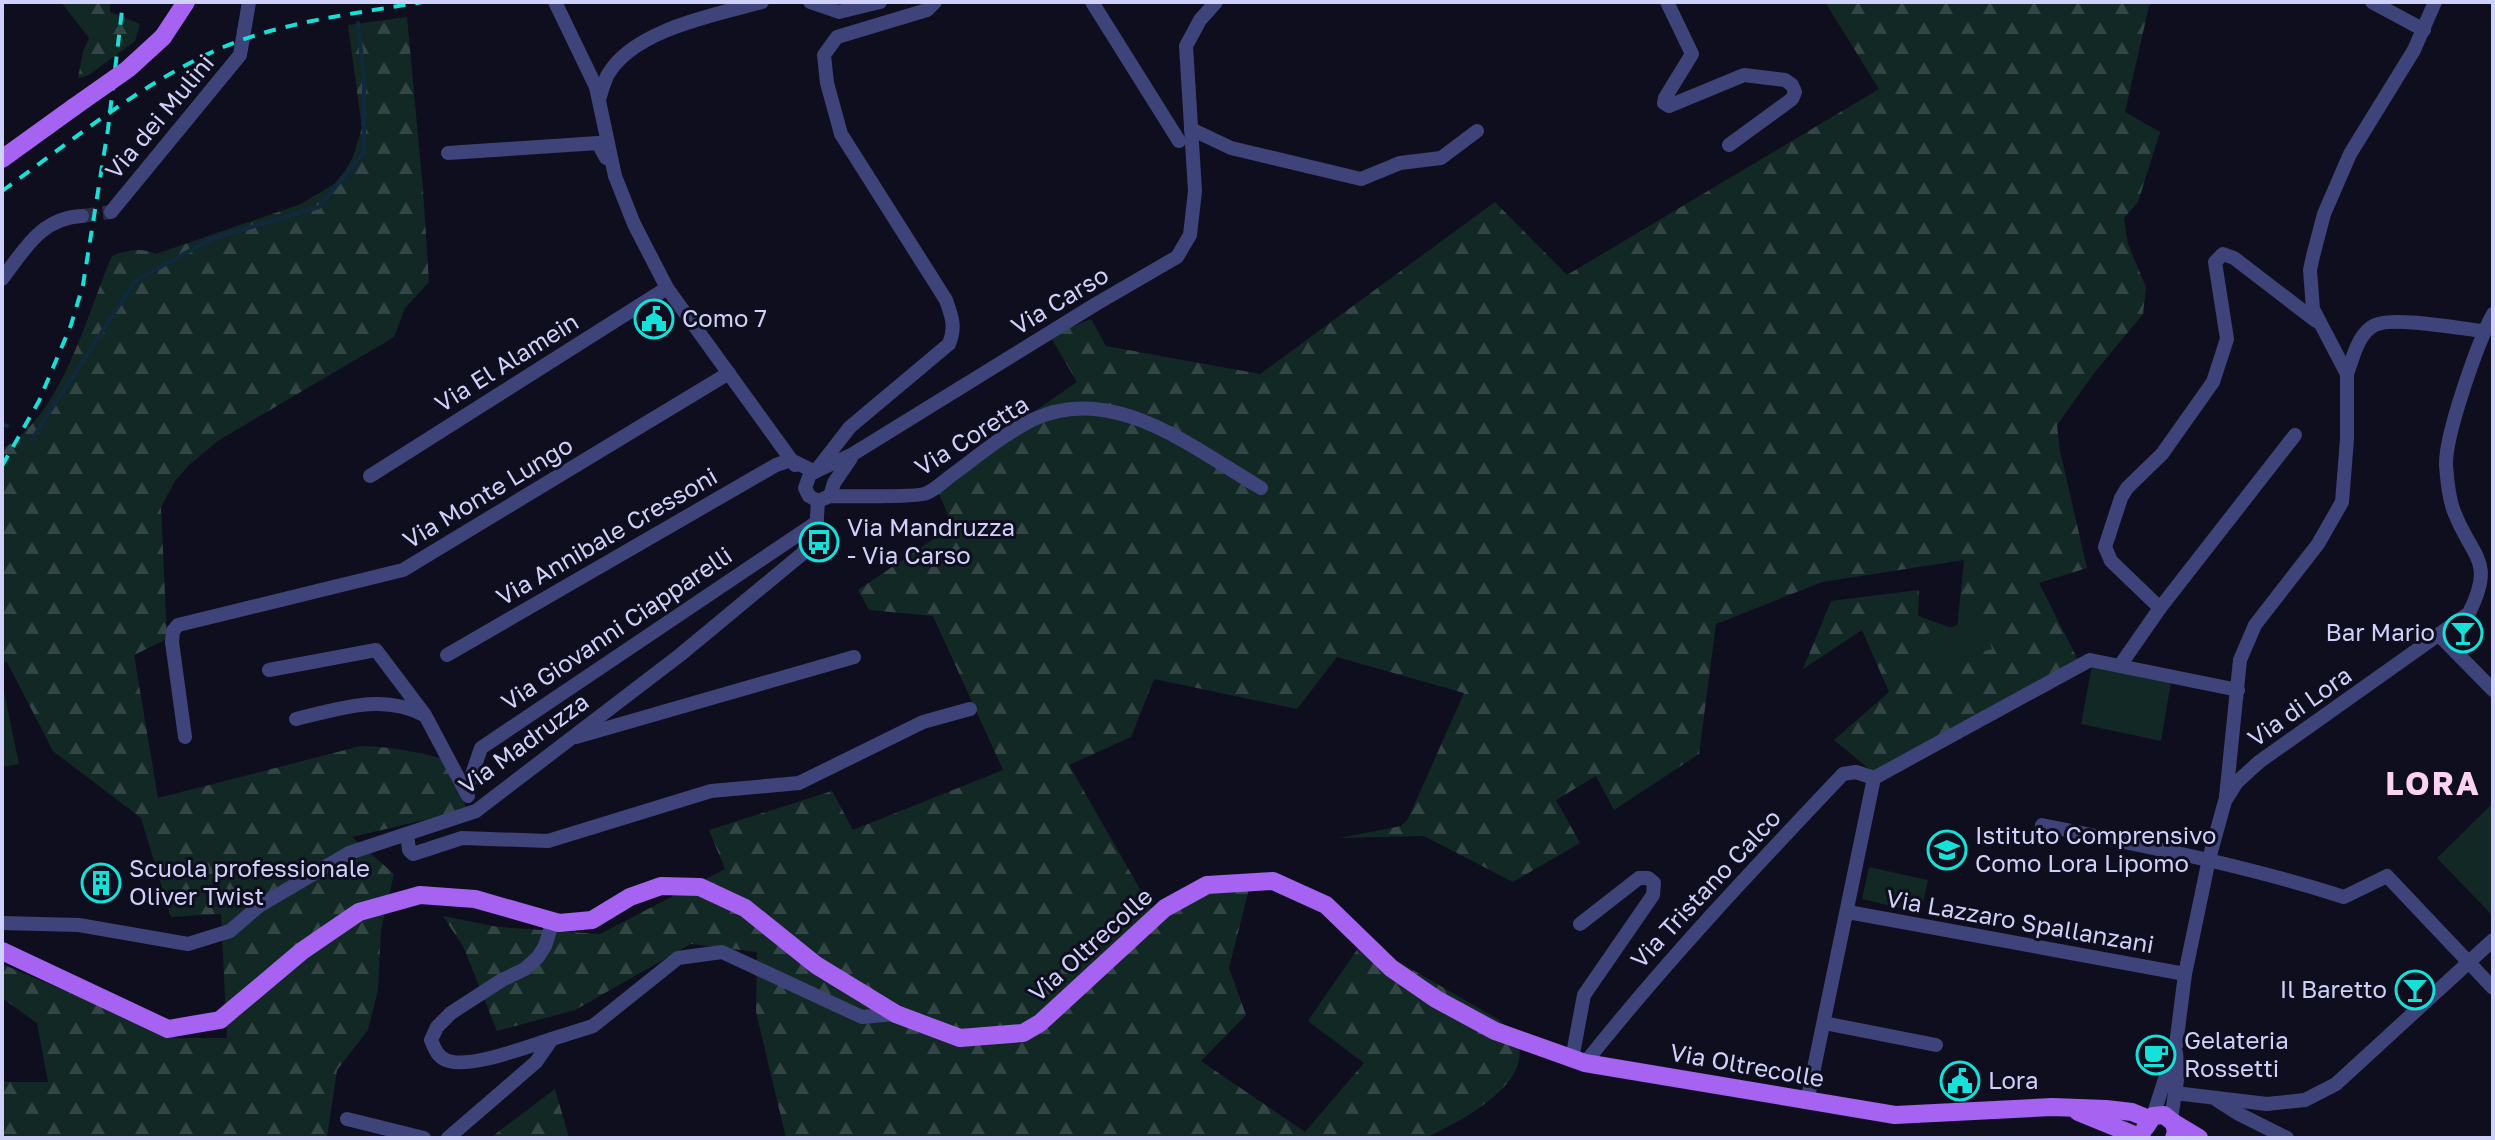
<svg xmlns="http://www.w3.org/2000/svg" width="2495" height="1140" font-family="'Golos Text',sans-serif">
<defs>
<pattern id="forest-firs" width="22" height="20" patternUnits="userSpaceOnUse" patternTransform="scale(2)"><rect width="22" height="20" fill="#122824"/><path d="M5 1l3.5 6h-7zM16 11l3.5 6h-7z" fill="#334645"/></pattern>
</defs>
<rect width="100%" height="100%" fill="#0f0e1e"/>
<g fill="url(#forest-firs)">
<polygon points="61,2 110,2 110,12 140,24 135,41 89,75 78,78 83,52 89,38"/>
<path d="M 1825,2 L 2153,2 L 2149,6 L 2125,112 L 2160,132 L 2138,202 L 2124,218 L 2128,244 L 2146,287 L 2143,314 L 2095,372 L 2057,425 L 2060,451 L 2087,568 L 2039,583 L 2079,662 L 1873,772 L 1834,740 L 1889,692 L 1862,630 L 1803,669 L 1831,601 L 1919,590 L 1918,616 L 1957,630 L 1964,560 L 1822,582 L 1716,624 L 1699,754 L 1614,810 L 1596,776 L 1556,800 L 1580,843 L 1513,882 L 1424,836 L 1340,838 L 1401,826 L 1408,819 L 1464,693 L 1337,657 L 1297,709 L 1154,679 L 1131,737 L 1069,765 L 1153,912 L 1189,888 L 1251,881 L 1229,968 L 1246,1015 L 1201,1061 L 1305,1132 L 1364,1063 L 1308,1021 L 1363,941 L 1501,1021 C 1506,1027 1515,1034 1517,1040 C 1535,1085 1455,1124 1425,1138 L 786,1138 L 756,1012 L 757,952 L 691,944 L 575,1010 L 497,1031 L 464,948 L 443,916 L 498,927 L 600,934 L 725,869 L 709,830 L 832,791 L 853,830 L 1003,770 L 933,616 L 869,610 L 858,590 L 953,526 L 933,481 L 1077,382 L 1050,336 L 1091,319 L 1106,346 L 1260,374 L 1495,202 L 1567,275 L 1879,89 Z"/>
<path d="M 407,17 L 423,190 L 429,282 L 405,308 L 394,337 L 219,440 L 189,465 L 175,481 L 161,507 L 167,639 L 134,655 L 158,798 L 361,746 C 393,747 420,752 450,761 L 467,810 L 352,837 L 394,874 L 381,930 L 378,990 L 368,1030 L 337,1070 L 327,1138 L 2,1138 L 2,1082 L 48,1082 L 37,1023 L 2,998 L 2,964 L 175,1038 L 227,1038 L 221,914 L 171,917 L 141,818 L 53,751 L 7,662 L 2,662 L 2,449 C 62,416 86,316 112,256 C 126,250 142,247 156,254 L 301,204 L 334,184 L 345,171 L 353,157 L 362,128 L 348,25 Z"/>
<polygon points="555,1089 569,1138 490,1138"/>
</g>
<g fill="#122824">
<polygon points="1983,618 1992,649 1931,667 1922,635"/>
<polygon points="2093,660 2172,676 2161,741 2081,724"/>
<polygon points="2,682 19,764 2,767"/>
<polygon points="2493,803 2493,914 2492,915 2437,858"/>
<polygon points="1869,867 1928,880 1921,913 1862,899"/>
</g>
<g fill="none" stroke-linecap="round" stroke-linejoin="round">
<g stroke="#11293f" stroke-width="4">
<polyline points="2,424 7,426"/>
<polyline points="32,439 135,281 211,239 319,207 364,153 364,78 358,23"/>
</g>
<polyline stroke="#2c2b3f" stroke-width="14" stroke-dasharray="14 7" stroke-linecap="butt" points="82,216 111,212"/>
<g stroke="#3e4479" stroke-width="14">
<polyline points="555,2 596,87 615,176 634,224 667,288 795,465"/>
<polyline points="810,2 839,12 880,2"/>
<polyline points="1092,2 1179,141"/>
<path d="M 1216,2 L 1200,20 L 1186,46 L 1195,191 L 1190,235 L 1177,257 L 1096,304 L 853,454 L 810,474 L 805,488 L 809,496 L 818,501 L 830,496 C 847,496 916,498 927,493 C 936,489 944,481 952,475 C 978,456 1004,434 1032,420 C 1113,381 1194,449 1261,488"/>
<polyline points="1667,2 1692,54 1665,98 1664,103 1669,106 1744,75 1785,80 1792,85 1795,92 1792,99 1729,145"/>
<polyline points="2372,2 2424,30"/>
<path d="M 599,100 C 601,92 604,83 607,76 C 632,30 714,15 762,2"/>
<polyline points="1191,129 1231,148 1361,179 1400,163 1441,158 1477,131"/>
<polyline points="448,153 598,143 606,158"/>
<polyline points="111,212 240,55 249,2"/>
<path d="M 2,279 C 25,249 41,218 82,216"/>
<path d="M 2347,374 C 2353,358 2358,333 2375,325 C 2394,316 2461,329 2484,331 L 2491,327"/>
<path d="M 791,460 L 815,472 L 850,427 L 949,344 C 956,327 952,317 946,300 L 841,134 L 827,83 L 824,55 L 837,37 L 927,10 L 935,2"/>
<polyline points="370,476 667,288"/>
<polyline points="830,496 834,483 851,458"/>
<polyline points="2160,608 2111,561 2105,547 2121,498 2127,488 2162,454 2213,382 2227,339 2215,262 2223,254 2234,258 2316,321"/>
<polyline points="2439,635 2493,690"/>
<polyline points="447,655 776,465 791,460"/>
<polyline points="2121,664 2160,608 2295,435"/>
<polyline points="269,670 376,650 425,715 468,796"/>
<path d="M 296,719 C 338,709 383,693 424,715"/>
<polyline points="185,737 172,642 173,631 178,625 403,570 729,373"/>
<polyline points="576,737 854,657"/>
<polyline points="1874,778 2090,660 2238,690"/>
<polyline points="466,792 481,748 817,522"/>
<polyline points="2226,797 2240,660 2255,625 2318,544 2342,502 2347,439 2347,374 2313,309 2310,270 2313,256 2324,214 2350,154 2414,50 2435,2"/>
<path d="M 2042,825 C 2144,846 2245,865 2344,897 L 2387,876 L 2493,988"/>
<polyline points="407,834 409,850 413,854 462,838 548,841 711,791 799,783 923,722 970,709"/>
<polyline points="1848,912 2185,974"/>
<polyline points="2,923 79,925 188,944 230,931 259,906 349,853 476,811 680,655 802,554 816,532 818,501"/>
<polyline points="1824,1023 1936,1045"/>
<path d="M 552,1039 C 529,1046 467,1070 446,1060 C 437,1056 435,1049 431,1040 L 437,1027 L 451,1013 L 502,980 L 525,969 L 538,957 L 545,946 L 553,921"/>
<polyline points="1572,1059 1584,995 1653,895 1654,883 1648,878 1639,878 1580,924"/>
<path d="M 1585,1063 C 1666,961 1754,868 1843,774 L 1856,772 L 1874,778"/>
<polyline points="2175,1093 2267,1104 2305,1100 2336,1084 2493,940"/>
<polyline points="2217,1100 2239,1114 2287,1138"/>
<polyline points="1807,1102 1874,778"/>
<path d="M 2153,1116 L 2176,1045 L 2185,974 L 2209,859 L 2225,801 L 2237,782 L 2259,762 L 2469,613 C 2495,561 2473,559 2455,514 C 2449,501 2447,479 2446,465 C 2445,435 2478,342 2493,314"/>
<polyline points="347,1119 424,1138"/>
<polyline points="2171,1119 2178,1074 2176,1053"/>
<polyline points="448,1138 536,1062 552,1039 593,1026 678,958 722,952 862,1017 896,1014"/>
</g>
<g stroke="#a662f0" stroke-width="18">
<polyline points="163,37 186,2"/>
<polyline points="2,159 74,107"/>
<polyline points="2,951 168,1029 220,1020 302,951 359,912 420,895 475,899 559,923 592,920 630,897 661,886 700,887 745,908 816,965 896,1014 960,1038 1023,1033 1040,1023 1165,908 1207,885 1273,881 1326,905 1391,968 1436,999 1495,1031 1585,1063 1895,1115 2052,1107 2106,1109 2132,1112 2149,1119"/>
<polyline points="2078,1112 2142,1138"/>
<polyline points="2174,1123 2199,1138"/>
<polyline points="2145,1128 2153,1116 2164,1115 2174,1123 2176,1132 2174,1138"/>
</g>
<g stroke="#16e1d8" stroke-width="4" stroke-dasharray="12 10" stroke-linecap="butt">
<path d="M 2,191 C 72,141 141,83 221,48 C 285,21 354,14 422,2"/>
<polyline points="2,466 39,401 71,325 83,285 108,129 123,2"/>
</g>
<polyline stroke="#a662f0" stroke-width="18" points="74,107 128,69 163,37"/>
</g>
<defs>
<symbol id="civic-ring" viewBox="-11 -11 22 22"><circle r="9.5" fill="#0f0e1e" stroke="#16e1d8" stroke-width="1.5"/><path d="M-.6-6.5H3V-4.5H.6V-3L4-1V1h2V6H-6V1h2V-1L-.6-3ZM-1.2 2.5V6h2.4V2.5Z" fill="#16e1d8"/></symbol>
<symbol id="bus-ring" viewBox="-11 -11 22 22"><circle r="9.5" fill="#0f0e1e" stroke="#16e1d8" stroke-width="1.5"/><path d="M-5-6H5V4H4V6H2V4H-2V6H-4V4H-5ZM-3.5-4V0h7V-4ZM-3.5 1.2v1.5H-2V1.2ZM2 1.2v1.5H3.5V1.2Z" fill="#16e1d8"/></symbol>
<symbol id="bar-ring" viewBox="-11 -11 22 22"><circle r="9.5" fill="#0f0e1e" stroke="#16e1d8" stroke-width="1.5"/><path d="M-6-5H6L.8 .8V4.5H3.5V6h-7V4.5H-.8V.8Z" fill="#16e1d8"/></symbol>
<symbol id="school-ring" viewBox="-11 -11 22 22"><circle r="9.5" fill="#0f0e1e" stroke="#16e1d8" stroke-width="1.5"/><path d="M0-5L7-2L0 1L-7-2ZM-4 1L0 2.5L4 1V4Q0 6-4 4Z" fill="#16e1d8"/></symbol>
<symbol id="building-ring" viewBox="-11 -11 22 22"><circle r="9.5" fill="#0f0e1e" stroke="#16e1d8" stroke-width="1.5"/><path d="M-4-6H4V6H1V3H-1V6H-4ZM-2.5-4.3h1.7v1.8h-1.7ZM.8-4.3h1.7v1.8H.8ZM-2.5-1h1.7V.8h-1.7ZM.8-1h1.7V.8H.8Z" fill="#16e1d8"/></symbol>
<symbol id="cafe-ring" viewBox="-11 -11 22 22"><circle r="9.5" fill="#0f0e1e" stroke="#16e1d8" stroke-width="1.5"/><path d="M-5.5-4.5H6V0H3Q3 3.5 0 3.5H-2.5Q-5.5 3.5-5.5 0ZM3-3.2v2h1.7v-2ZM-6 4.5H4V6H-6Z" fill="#16e1d8"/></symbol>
</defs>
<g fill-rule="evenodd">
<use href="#civic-ring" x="632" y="297" width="44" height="44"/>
<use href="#bus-ring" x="797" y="520" width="44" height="44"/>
<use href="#bar-ring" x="2441" y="611" width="44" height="44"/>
<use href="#school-ring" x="1925" y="828" width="44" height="44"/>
<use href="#building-ring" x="79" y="861" width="44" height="44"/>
<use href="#bar-ring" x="2393" y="968" width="44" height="44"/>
<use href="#cafe-ring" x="2134" y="1033" width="44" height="44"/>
<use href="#civic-ring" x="1938" y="1059" width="44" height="44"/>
</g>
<g text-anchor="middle" stroke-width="6" stroke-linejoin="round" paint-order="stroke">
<g font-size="24" fill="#d0d1fa" stroke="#0f0e1e">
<text transform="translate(160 117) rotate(-50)" y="8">Via dei Mulini</text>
<text transform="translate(1060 301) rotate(-31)" y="8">Via Carso</text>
<text transform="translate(507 363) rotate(-32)" y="8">Via El Alamein</text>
<text transform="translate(972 436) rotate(-32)" y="8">Via Coretta</text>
<text transform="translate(488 493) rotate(-31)" y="8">Via Monte Lungo</text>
<text transform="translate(607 537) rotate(-30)" y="8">Via Annibale Cressoni</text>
<text transform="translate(617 629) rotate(-34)" y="8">Via Giovanni Ciapparelli</text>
<text transform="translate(2300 707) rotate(-35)" y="8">Via di Lora</text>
<text transform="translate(524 744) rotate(-36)" y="8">Via Madruzza</text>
<text transform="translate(1706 889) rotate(-47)" y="8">Via Tristano Calco</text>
<text transform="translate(2020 922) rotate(10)" y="8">Via Lazzaro Spallanzani</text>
<text transform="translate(1091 945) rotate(-42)" y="8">Via Oltrecolle</text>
<text transform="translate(1747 1066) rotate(10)" y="8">Via Oltrecolle</text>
</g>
<g font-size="24" fill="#d0d1fa" stroke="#0f0e1e" text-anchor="start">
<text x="682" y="327">Como 7</text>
<text x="847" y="536">Via Mandruzza<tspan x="847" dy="28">- Via Carso</tspan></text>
<text x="2435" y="641" text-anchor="end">Bar Mario</text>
<text x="1975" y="844">Istituto Comprensivo<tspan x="1975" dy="28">Como Lora Lipomo</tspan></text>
<text x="129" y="877">Scuola professionale<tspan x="129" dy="28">Oliver Twist</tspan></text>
<text x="2387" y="998" text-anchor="end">Il Baretto</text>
<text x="2184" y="1049">Gelateria<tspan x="2184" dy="28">Rossetti</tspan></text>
<text x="1988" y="1089">Lora</text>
</g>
<g font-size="32" font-weight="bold" letter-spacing="2" fill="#fbd2f2" stroke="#0f0e1e">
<text x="2433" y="795">LORA</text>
</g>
</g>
<rect width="2495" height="1140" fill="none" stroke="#d0d1fa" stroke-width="8"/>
</svg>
